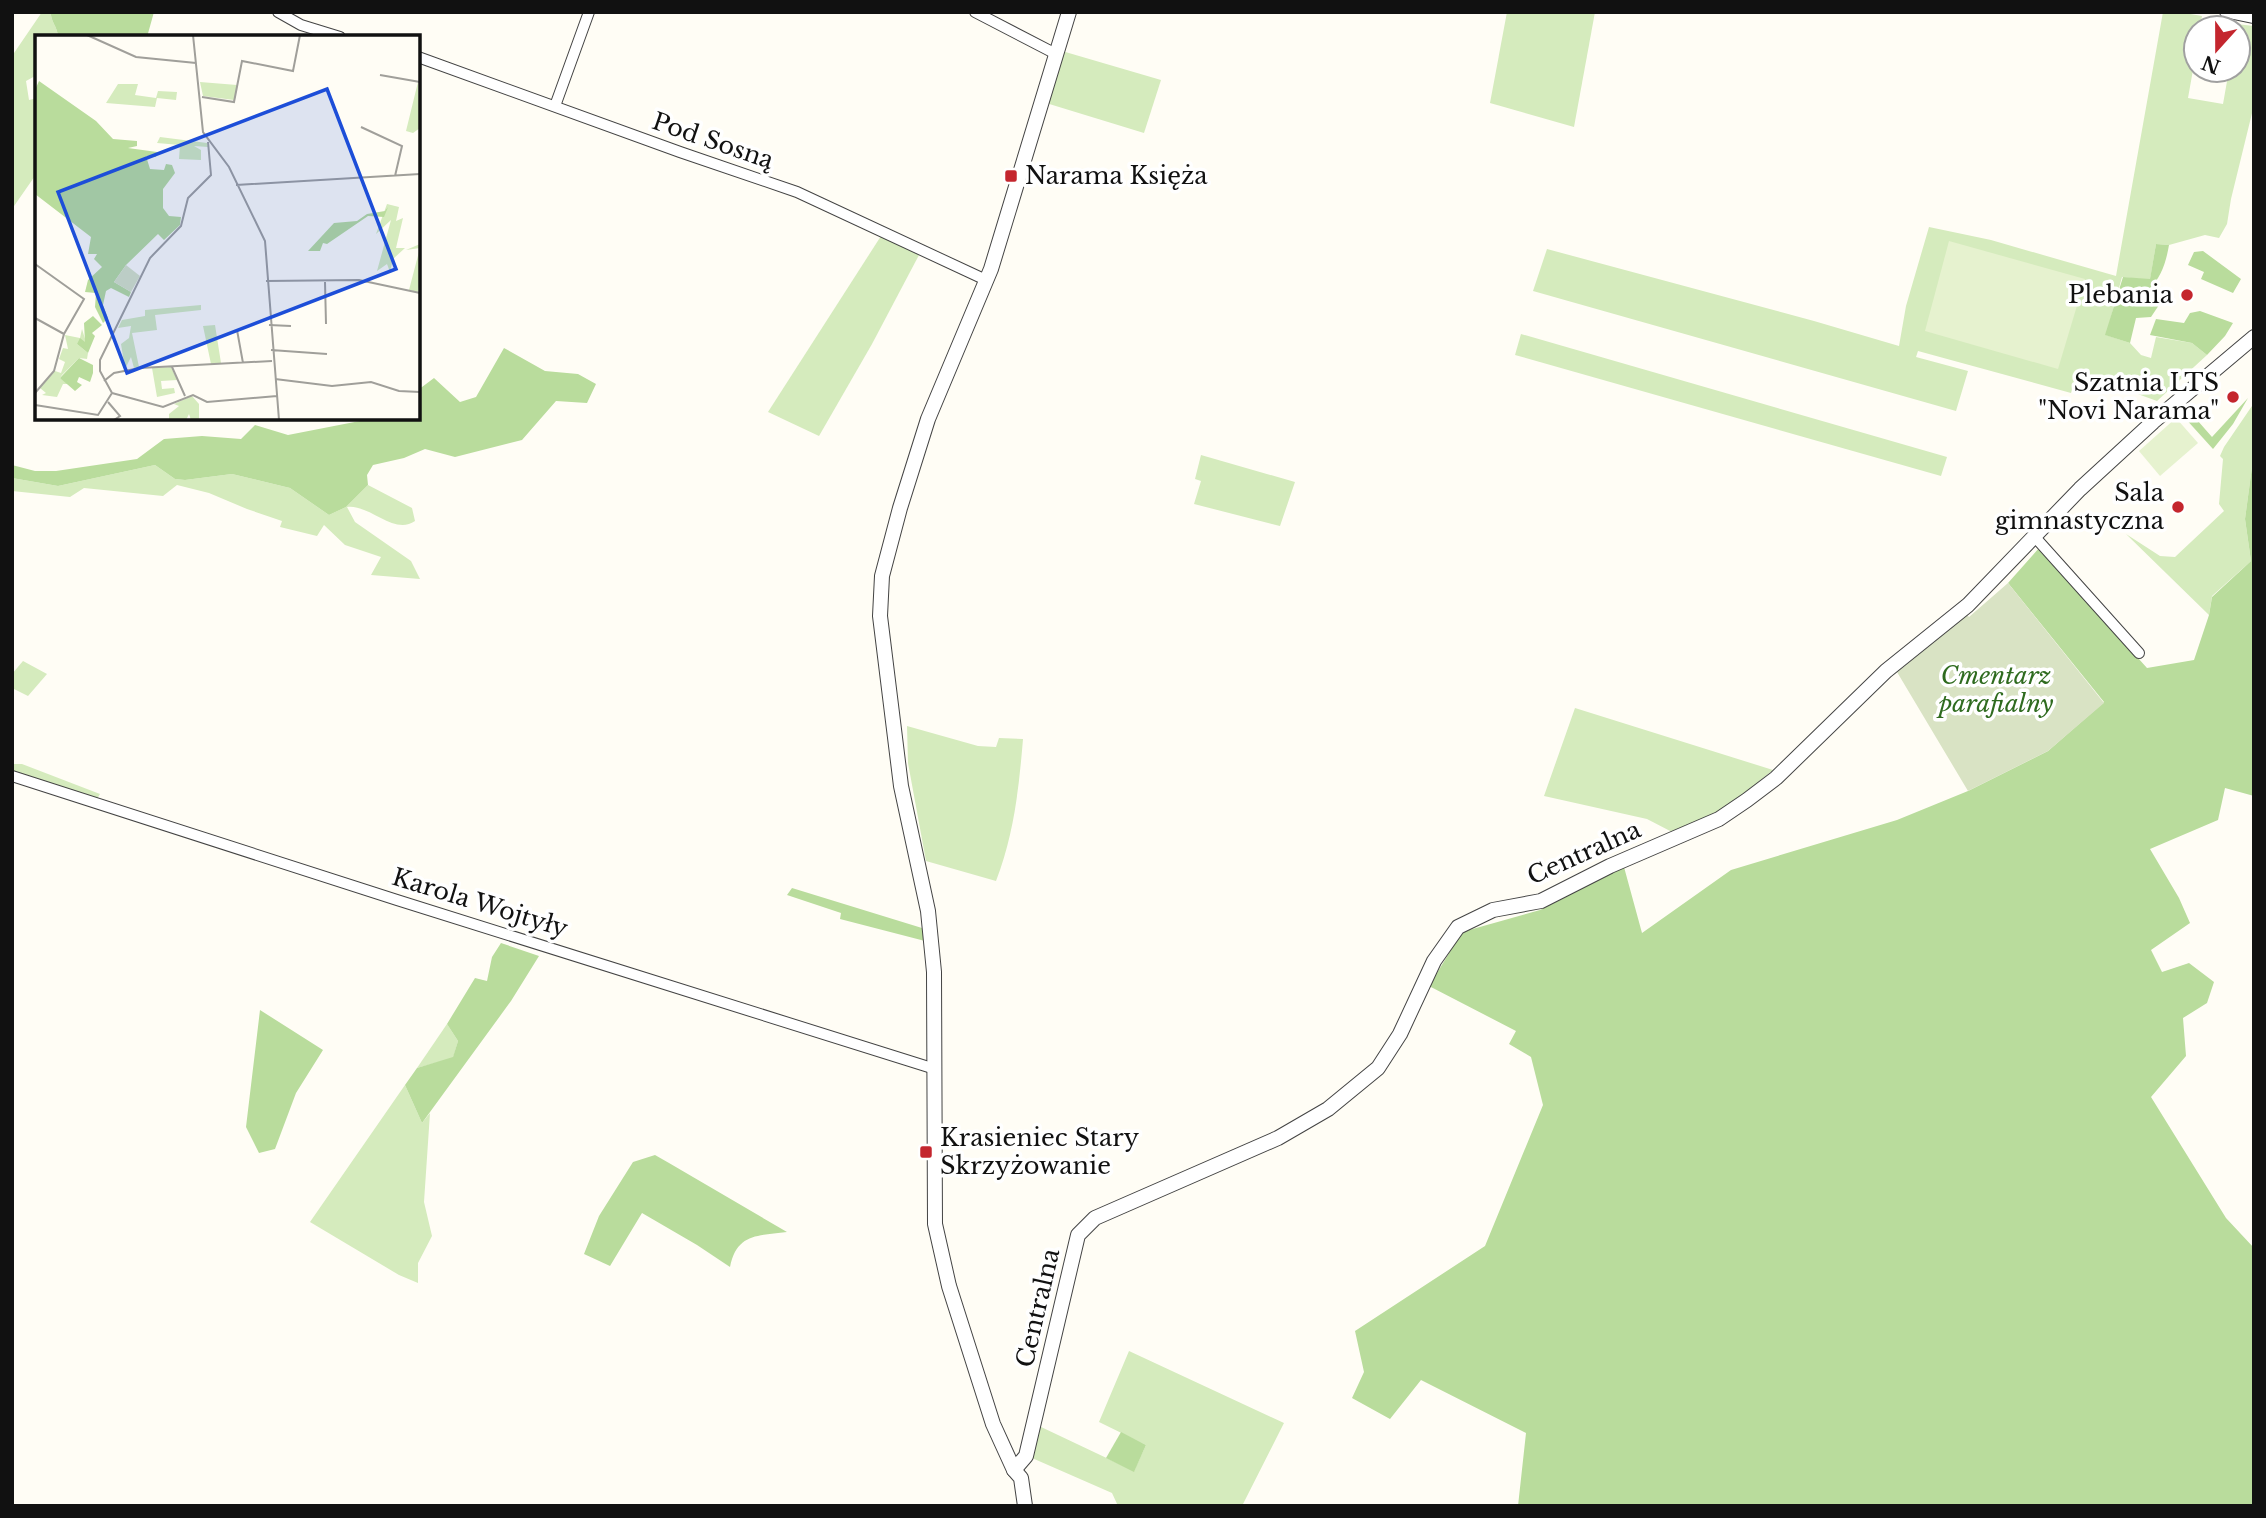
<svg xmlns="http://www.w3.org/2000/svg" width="2266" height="1518" font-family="'Libre Baskerville',serif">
<rect width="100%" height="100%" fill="#fffdf5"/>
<g fill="#d5ebbd">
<path d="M 42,12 L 51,12 C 50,21 58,27 58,37 L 37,37 L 37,75 L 26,81 L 29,100 L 37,98 L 37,173 L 12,209 L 12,56 Z"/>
<polygon points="1507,12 1595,12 1574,127 1490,103"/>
<polygon points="2163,12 2179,12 2202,16 2200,28 2196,28 2196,53 2188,98 2223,104 2229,70 2238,70 2238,28 2236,28 2236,24 2254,26 2254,105 2231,199 2227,224 2219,238 2205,235 2169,245 2156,244 2150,280 2122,277 2106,335 2130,343 2141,355 2151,358 2156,337 2192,343 2207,355 2157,401 2077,372 2071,393 1918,351 1916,357 1968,371 1956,411 1533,291 1547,249 1814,321 1899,346 1906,306 1929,227 1991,240 2116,276"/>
<polygon points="1062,51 1161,80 1144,133 1046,103"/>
<polygon points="881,236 919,255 872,344 819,436 768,412"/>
<polygon points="1521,334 1947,457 1941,476 1515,355"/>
<polygon points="2254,403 2254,452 2245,519 2251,561 2212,596 2209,615 2126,534 2160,556 2175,557 2224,511 2219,504 2223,459 2220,456 2224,447"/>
<polygon points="1201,455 1295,482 1280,526 1194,504 1201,481 1195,479"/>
<path d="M 155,465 L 175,479 L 185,480 L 232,474 L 290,488 L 329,515 L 346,507 L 368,485 L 412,508 L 415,521 C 394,536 370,504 347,507 L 355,522 L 411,561 L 420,579 L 371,575 L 381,557 L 345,545 L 324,525 L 317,536 L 280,527 L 282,521 L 247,509 L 209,493 L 177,485 L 163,496 L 84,488 L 70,497 L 12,491 L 12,478 L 58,486 Z"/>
<polygon points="23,661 47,674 28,696 12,688 12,674"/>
<polygon points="1575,708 1773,770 1722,811 1674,833 1647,819 1544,796"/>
<path d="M 907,726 L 978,746 L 996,747 L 999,738 L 1023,739 C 1019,787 1014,835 996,881 L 926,861 L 908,763 Z"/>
<polygon points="12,764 22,764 100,794 97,799 12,772"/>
<polygon points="447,1024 458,1041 453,1058 417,1068"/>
<polygon points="405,1085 422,1123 430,1113 424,1202 432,1236 418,1263 418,1283 399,1275 310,1222"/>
<polygon points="1129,1351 1284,1423 1242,1506 1118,1506 1112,1493 1032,1458 1039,1426 1134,1471 1146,1445 1099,1422"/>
</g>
<g fill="#b9dc9c">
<path d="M 51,12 L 154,12 L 147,37 L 58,37 C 58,27 50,21 51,12 Z"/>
<path d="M 2156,244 L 2169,245 C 2166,263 2161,277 2149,290 L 2163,299 L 2151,317 L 2136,318 L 2130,343 L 2105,335 L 2123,277 L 2150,279 Z"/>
<polygon points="2203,251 2241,279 2233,293 2201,279 2204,272 2188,265 2194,252"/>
<polygon points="2200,311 2233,323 2225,336 2207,355 2192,343 2150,335 2156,319 2184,323 2190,313"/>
<polygon points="504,348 545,371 578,374 596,384 587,403 556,401 522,440 455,457 425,449 404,458 373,465 367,475 368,485 346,507 329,515 290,488 232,474 185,480 175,479 155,465 58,486 12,478 12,465 35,471 56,471 137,459 164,439 202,436 241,439 255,425 288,435 375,418 418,418 418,390 434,378 460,402 476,397"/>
<polygon points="2248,398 2233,424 2213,449 2184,417 2190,412 2212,437"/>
<polygon points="2254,452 2254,796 2225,788 2218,820 2150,849 2179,898 2190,923 2151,950 2162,972 2189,963 2214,982 2207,1003 2183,1018 2186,1056 2151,1097 2226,1218 2254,1248 2254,1506 1518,1506 1526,1433 1421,1380 1390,1419 1352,1398 1364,1372 1355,1331 1485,1246 1543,1105 1531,1057 1509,1044 1516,1031 1429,986 1462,932 1540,910 1624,867 1642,933 1731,870 1897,820 1968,791 2048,751 2104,702 2008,583 2039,548 2147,668 2194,660 2209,615 2212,597 2251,561 2245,519"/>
<polygon points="792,888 922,928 925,941 840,919 841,913 787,895"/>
<polygon points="501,943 539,956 511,1001 422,1123 405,1085 417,1068 453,1057 458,1041 447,1024 475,978 487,981 492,957"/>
<polygon points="260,1010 323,1050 296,1093 275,1149 259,1153 246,1127"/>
<path d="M 655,1155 L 669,1163 L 787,1232 C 758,1236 737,1233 730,1267 L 697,1245 L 642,1213 L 610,1266 L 584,1254 L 599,1216 L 633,1162 Z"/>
<polygon points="1121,1432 1146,1445 1134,1472 1106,1458"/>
</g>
<polygon fill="#d9e3c4" points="2008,583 2104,703 2048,751 1968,791 1897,672 1967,615 1969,617"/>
<g fill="#e6f2cf">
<polygon points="1949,241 2085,279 2058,369 1925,331"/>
<polygon points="2176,418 2198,443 2160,476 2139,451"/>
</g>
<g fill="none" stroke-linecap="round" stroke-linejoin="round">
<defs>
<g id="minor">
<polyline points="278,12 301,25 340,37"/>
<polyline points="975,12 1056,54"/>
<polyline points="2225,12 2254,18"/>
<polyline points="418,57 680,152 797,192 986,280"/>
<polyline points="555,106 589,12"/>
<polyline points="2035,537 2139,653"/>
<polyline points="12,776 397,900 935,1069"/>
</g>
<g id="tertiary">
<polyline points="1014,1470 1026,1456 1078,1235 1095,1218 1278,1138 1328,1109 1378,1068 1400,1034 1434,961 1458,927 1493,910 1541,901 1610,866 1719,819 1747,800 1776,778 1886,671 1968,605 2080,489 2153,422 2254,337"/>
<polyline points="1025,1506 1021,1478 1014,1470 993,1424 949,1286 935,1224 934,972 928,911 901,786 880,616 882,576 900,508 928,419 991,269 1069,12"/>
</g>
</defs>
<use href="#minor" stroke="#444" stroke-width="12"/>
<use href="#tertiary" stroke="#444" stroke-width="16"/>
<use href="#minor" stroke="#fff" stroke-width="10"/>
<use href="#tertiary" stroke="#fff" stroke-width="14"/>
</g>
<g fill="#c4262e" stroke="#fff" stroke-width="2.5">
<rect x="1004" y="169" width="14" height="14" rx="3.5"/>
<circle cx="2187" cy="295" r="7"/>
<circle cx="2233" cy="397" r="7"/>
<circle cx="2178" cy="507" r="7"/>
<rect x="919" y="1145" width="14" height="14" rx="3.5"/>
</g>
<g text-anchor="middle" stroke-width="7" stroke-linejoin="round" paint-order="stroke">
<g font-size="24" fill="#111" stroke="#fff">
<text transform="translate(713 141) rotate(19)" y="8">Pod Sosną</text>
<text transform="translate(1584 853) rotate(-24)" y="8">Centralna</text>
<text transform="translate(480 903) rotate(17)" y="8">Karola Wojtyły</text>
<text transform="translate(1038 1308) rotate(-77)" y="8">Centralna</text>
</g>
<g font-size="24" fill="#111" stroke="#fff" text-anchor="end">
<text x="1025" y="184" text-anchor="start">Narama Księża</text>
<text x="2173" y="303">Plebania</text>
<text x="2219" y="391">Szatnia LTS<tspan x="2219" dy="28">"Novi Narama"</tspan></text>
<text x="2164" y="501">Sala<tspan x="2164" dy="28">gimnastyczna</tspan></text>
<text x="940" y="1146" text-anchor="start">Krasieniec Stary<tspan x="940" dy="28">Skrzyżowanie</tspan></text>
</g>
<g font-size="24" font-style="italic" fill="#2f6b1f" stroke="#fff">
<text x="1996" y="684">Cmentarz<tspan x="1996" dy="28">parafialny</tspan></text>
</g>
</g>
<g transform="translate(35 35)">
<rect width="385" height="385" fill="#fffdf5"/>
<path d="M 165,47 L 202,50 L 199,65 L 168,61 ZM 383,47 L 385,93 L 378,98 L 371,96 ZM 83,49 L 103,49 L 100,60 L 121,63 L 123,56 L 142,57 L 141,65 L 122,63 L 120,72 L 71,68 ZM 125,102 L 172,108 L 173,112 L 159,111 L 166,115 L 166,125 L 144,124 L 145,110 L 122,108 ZM 352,169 L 364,172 L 361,186 L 368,183 L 361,213 L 370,213 L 358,224 L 355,237 L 352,229 L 342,236 L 356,185 L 341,199 ZM 385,209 L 385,245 L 383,257 L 374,255 L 385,213 L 371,215 ZM 166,270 L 166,275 L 120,280 L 122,295 L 97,298 L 104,332 L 99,333 L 96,322 L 90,334 L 86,309 L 94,303 L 96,291 L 83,293 L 87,285 L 110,281 L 110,275 ZM 180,290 L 186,328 L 176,329 L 168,291 ZM 47,294 L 51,307 L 42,309 L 53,318 L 52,324 L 44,323 L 27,340 L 25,343 L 36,349 L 28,349 L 22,362 L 7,360 L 11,358 L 5,353 L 20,336 L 26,338 L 30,327 L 24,324 L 28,313 L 33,314 L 30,300 L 45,303 ZM 136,332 L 142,345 L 126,346 L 127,354 L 139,353 L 140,358 L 122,362 L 117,333 ZM 157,361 L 164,369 L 164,385 L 156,385 L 154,379 L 151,385 L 134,385 L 134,379 L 144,371 L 139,369 Z" fill="#d5ebbd"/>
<path d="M 4,46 L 61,86 L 78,104 L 102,106 L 102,111 L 93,113 L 122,117 L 121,122 L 111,121 L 115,134 L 129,135 L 131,129 L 137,130 L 140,138 L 128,154 L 128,173 L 134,181 L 146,182 L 145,190 L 129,205 L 123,199 L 91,230 L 79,247 L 96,257 L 94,262 L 76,253 L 71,256 L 68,270 L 73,283 L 68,288 L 60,272 L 61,258 L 50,257 L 53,245 L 67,232 L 59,224 L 62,219 L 53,219 L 56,202 L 0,159 L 0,55 ZM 353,172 L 349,182 L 333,181 L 292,209 L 288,208 L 285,216 L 273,216 L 299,188 L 322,186 L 332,179 L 350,176 ZM 58,281 L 67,290 L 57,298 L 60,301 L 53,318 L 42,309 L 45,303 L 50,307 L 49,288 ZM 44,323 L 58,330 L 58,338 L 55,347 L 44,342 L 42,347 L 47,350 L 40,356 L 25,343 Z" fill="#b9dc9c"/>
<path d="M 91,230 L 105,241 L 96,257 L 79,247 Z" fill="#d9e3c4"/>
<path fill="none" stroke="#a09f9a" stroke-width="2" d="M 52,0 L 101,22 L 161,28M 158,0 L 168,97 L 194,132 L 230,206 L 244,385M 345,40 L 385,47M 167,62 L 199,67 L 207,26 L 258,36 L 265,0M 326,92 L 367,111 L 360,141M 201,150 L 385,139M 0,229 L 49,264 L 29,299 L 19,336 L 0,358M 231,246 L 324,245 L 385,258M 290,247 L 291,289M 0,283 L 29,299M 234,290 L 256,291M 202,295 L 208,328M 236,315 L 292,319M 137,332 L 150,361M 240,344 L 297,351 L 336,347 L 364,356 L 385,357M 69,346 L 79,338 L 105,333 L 237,326M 77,358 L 65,336 L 65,325 L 115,223 L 146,191 L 153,163 L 176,140 L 173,107M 77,358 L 128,372 L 158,360 L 172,367 L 242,361M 73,367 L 85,381 L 79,385M 0,370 L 63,380 L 77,358"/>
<path fill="#1d4ed8" fill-opacity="0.15" stroke="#1d4ed8" stroke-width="3.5" d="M 292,54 L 361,234 L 92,338 L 23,157 Z"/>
<rect width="385" height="385" fill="none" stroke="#111" stroke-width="3.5"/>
</g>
<rect width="2266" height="1518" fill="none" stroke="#111111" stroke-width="28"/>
<g transform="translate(2217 49) rotate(201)"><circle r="33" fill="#ffffff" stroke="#a0a0a0" stroke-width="2"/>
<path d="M0-5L12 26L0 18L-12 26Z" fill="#c4262e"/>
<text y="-10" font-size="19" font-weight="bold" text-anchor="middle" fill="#111111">N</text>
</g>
</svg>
